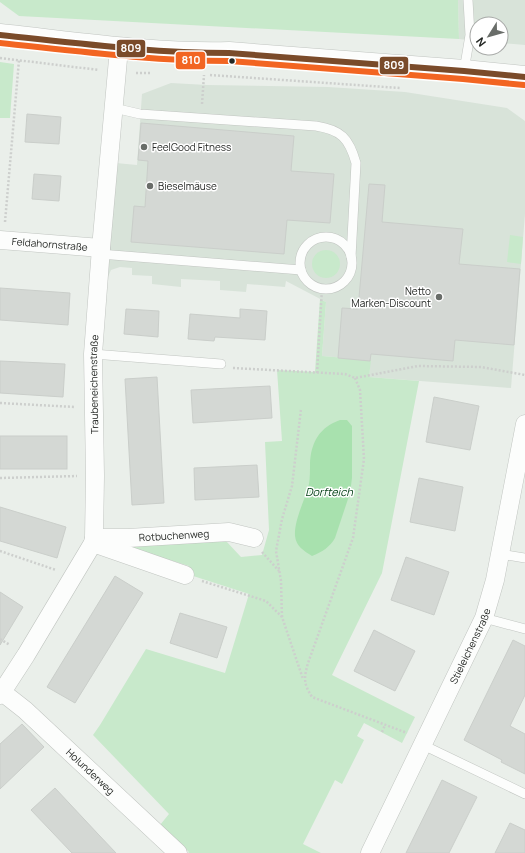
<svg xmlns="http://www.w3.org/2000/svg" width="525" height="853" font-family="Manrope,sans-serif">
<rect width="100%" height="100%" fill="#eaefea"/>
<g fill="#d8e3d9">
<polygon points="458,0 525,0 525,45 501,43 501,24 477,24 477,41 459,39"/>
<polygon points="171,83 207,85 328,87 405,92 507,108 525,121 525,214 511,388 369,377 370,360 322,356 326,302 286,281 285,287 247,284 246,292 220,290 220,281 181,279 181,287 152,284 152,276 132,275 132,268 120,267 111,270 107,279 116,163 137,165 142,94"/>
</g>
<g fill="#c8e9cb">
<polygon points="0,0 458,0 459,39 19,16 0,2"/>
<polygon points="0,62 14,64 10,118 0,118"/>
<polygon points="510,235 523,237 521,264 507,262"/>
<circle cx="326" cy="264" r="14"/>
<polygon points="320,299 326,302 322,356 371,360 369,377 419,381 382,573 332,675 415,717 402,743 364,723 357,736 364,740 342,784 335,780 303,844 321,853 188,853 189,852 160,825 169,814 93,735 100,725 146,649 225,673 249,594 187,574 189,566 131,548 132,546 226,541 241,557 262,555 269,530 265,442 282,441 277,370 315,372"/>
</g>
<path fill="#a8e1ae" d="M 340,420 L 347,420 L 352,426 L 352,478 L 350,493 L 335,538 C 330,547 322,552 312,556 C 304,551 296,546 295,536 C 294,520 305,500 309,484 C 310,478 310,470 310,463 C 311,442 320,427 340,420 Z"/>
<g fill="#d4d8d4" stroke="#caceca">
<polygon points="27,114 61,117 59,144 25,142"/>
<polygon points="141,123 294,136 291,171 334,174 330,223 287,220 284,254 131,242 134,206 145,207 148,161 138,160"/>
<polygon points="34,174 61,176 59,201 32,199"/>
<polygon points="369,184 385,185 382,222 463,229 459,264 520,269 514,345 455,340 453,361 371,354 370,361 338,358 342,308 358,309"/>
<polygon points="0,288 70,293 68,325 0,320"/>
<polygon points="126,309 159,311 158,337 124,334"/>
<polygon points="240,309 267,311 265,340 215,337 214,341 188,339 190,314 240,318"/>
<polygon points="0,361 65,364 63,397 0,393"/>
<polygon points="157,377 164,503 132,505 125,379"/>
<polygon points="270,386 272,418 193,423 191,390"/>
<polygon points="434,397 479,406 470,450 426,442"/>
<rect x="0" y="436" width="67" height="33"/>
<polygon points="257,465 259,497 195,500 194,468"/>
<polygon points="419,478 463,487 455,531 410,522"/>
<polygon points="0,507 66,527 57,558 0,541"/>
<polygon points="406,557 449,572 434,615 391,600"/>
<polygon points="115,576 143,593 75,703 47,687"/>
<polygon points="0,592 23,607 0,645"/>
<polygon points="180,613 227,627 217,658 170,643"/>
<polygon points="374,630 415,651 395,691 354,671"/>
<polygon points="513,640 525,646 525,695 510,726 525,734 525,774 501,762 502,760 464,740"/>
<polygon points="22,724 44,747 0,789 0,744"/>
<polygon points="442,780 477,797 449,853 406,853"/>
<polygon points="55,788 98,834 116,853 72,853 31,810"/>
<polygon points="510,823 525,830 525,853 495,853"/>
</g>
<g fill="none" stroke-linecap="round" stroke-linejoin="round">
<defs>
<g id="service">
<polyline points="464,71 470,35 468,0"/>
<path d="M 114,108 L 140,114 L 316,126 C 341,130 349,138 356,163 L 351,257"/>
<circle cx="326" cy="263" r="26"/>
<polyline points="100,254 301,270"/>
<polyline points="93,354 221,364"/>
<polyline points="500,554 525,558"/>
<polyline points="484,618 525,629"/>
<polyline points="423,745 525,794"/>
</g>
<g id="minor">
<path id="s1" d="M 0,240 L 101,248"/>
<path id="s2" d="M 94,538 L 128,538 L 229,532 L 254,538"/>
<polyline points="93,543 185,575"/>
<path id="s3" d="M 2,692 L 25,710 L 178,853"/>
<path id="s4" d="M 0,695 L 26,655 L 93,543 L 94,538 L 95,476 L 93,354 L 101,248 L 119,48"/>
<path id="s5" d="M 370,853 L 484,618 L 495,580 L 525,424"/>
</g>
<path id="secondary" d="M 0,35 C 76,43 153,55 229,53 L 464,71 L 525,77"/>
</defs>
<use href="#service" stroke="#c1c5c1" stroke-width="10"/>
<use href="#minor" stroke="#c1c5c1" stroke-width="19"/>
<use href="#secondary" stroke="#c1c5c1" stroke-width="23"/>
<g stroke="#cdcfcd" stroke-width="2.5" stroke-dasharray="2 2" stroke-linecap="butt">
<polyline points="0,58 99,70"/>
<polyline points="136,73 151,73"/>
<polyline points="210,75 400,88"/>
<polyline points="202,104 204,75"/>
<polyline points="5,222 19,60"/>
<polyline points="233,368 345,374 355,378 418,366 481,367 525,375"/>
<polyline points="317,373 322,289"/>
<path d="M 355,378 L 360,390 L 364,459 L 353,538 L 308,663 C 304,678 303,683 312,697 L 407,733"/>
<polyline points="0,403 75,407"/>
<polyline points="0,478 77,476"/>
<polyline points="0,551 56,570"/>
<polyline points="262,552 279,571"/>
<polyline points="202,581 266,601 282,617 303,679"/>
<polyline points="282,617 281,581 276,551 282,519 292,486 301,409"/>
<polyline points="0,639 10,645"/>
<polyline points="382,732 385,725"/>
</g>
<use href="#service" stroke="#fcfdfc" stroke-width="9"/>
<use href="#minor" stroke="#fcfdfc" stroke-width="18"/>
<use href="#secondary" stroke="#fcfdfc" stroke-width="22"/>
<defs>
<path id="bus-1" d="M 0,35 C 76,43 152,53 229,53 L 464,71 L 525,77"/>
<path id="bus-2" d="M 0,43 C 76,51 152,61 229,61 L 463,79 L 524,85"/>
</defs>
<use href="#bus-1" stroke="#fff" stroke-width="9"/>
<use href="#bus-2" stroke="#fff" stroke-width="9"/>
<use href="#bus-1" stroke="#7a4b2a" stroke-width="6"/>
<use href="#bus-2" stroke="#f26522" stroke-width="6"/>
</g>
<circle fill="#242724" stroke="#fff" stroke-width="1.5" cx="232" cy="61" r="3.5"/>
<g fill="#696d69" stroke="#fff" stroke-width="1.5">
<circle cx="144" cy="147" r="4"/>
<circle cx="150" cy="186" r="4"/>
<circle cx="439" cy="297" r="4"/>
</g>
<g text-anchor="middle" stroke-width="3" stroke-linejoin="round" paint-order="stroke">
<g font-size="10" fill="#242724" stroke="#fff" text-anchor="start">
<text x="152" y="151">FeelGood Fitness</text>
<text x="158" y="190">Bieselmäuse</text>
<text x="431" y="295" text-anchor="end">Netto<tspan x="431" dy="12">Marken-Discount</tspan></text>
</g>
<g font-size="10" fill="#242724" stroke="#fff">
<text dy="4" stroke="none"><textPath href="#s1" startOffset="50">Feldahornstraße</textPath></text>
<text dy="4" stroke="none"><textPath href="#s4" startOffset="337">Traubeneichenstraße</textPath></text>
<text dy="4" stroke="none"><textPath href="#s2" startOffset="80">Rotbuchenweg</textPath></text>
<text dy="4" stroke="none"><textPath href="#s5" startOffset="230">Stieleichenstraße</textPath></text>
<text dy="4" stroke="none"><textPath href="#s3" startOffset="119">Holunderweg</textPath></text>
</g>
<g font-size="11" font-style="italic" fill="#044116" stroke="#fff">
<text x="329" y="496">Dorfteich</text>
</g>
</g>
<g stroke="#fff" stroke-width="1.5">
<rect x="116" y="39" width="30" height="19" rx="4" fill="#7a4b2a"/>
<rect x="175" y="51" width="31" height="19" rx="4" fill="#f26522"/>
<rect x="379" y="56" width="30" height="19" rx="4" fill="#7a4b2a"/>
</g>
<g font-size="11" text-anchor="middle" font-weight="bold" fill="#fff">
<text x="131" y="52">809</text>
<text x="191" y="64">810</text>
<text x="394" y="69">809</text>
</g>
<g transform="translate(489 36) rotate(233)"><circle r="19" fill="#ffffff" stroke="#a7a9a7"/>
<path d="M0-3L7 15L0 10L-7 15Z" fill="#696d69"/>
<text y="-6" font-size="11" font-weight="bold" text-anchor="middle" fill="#242724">N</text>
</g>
</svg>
